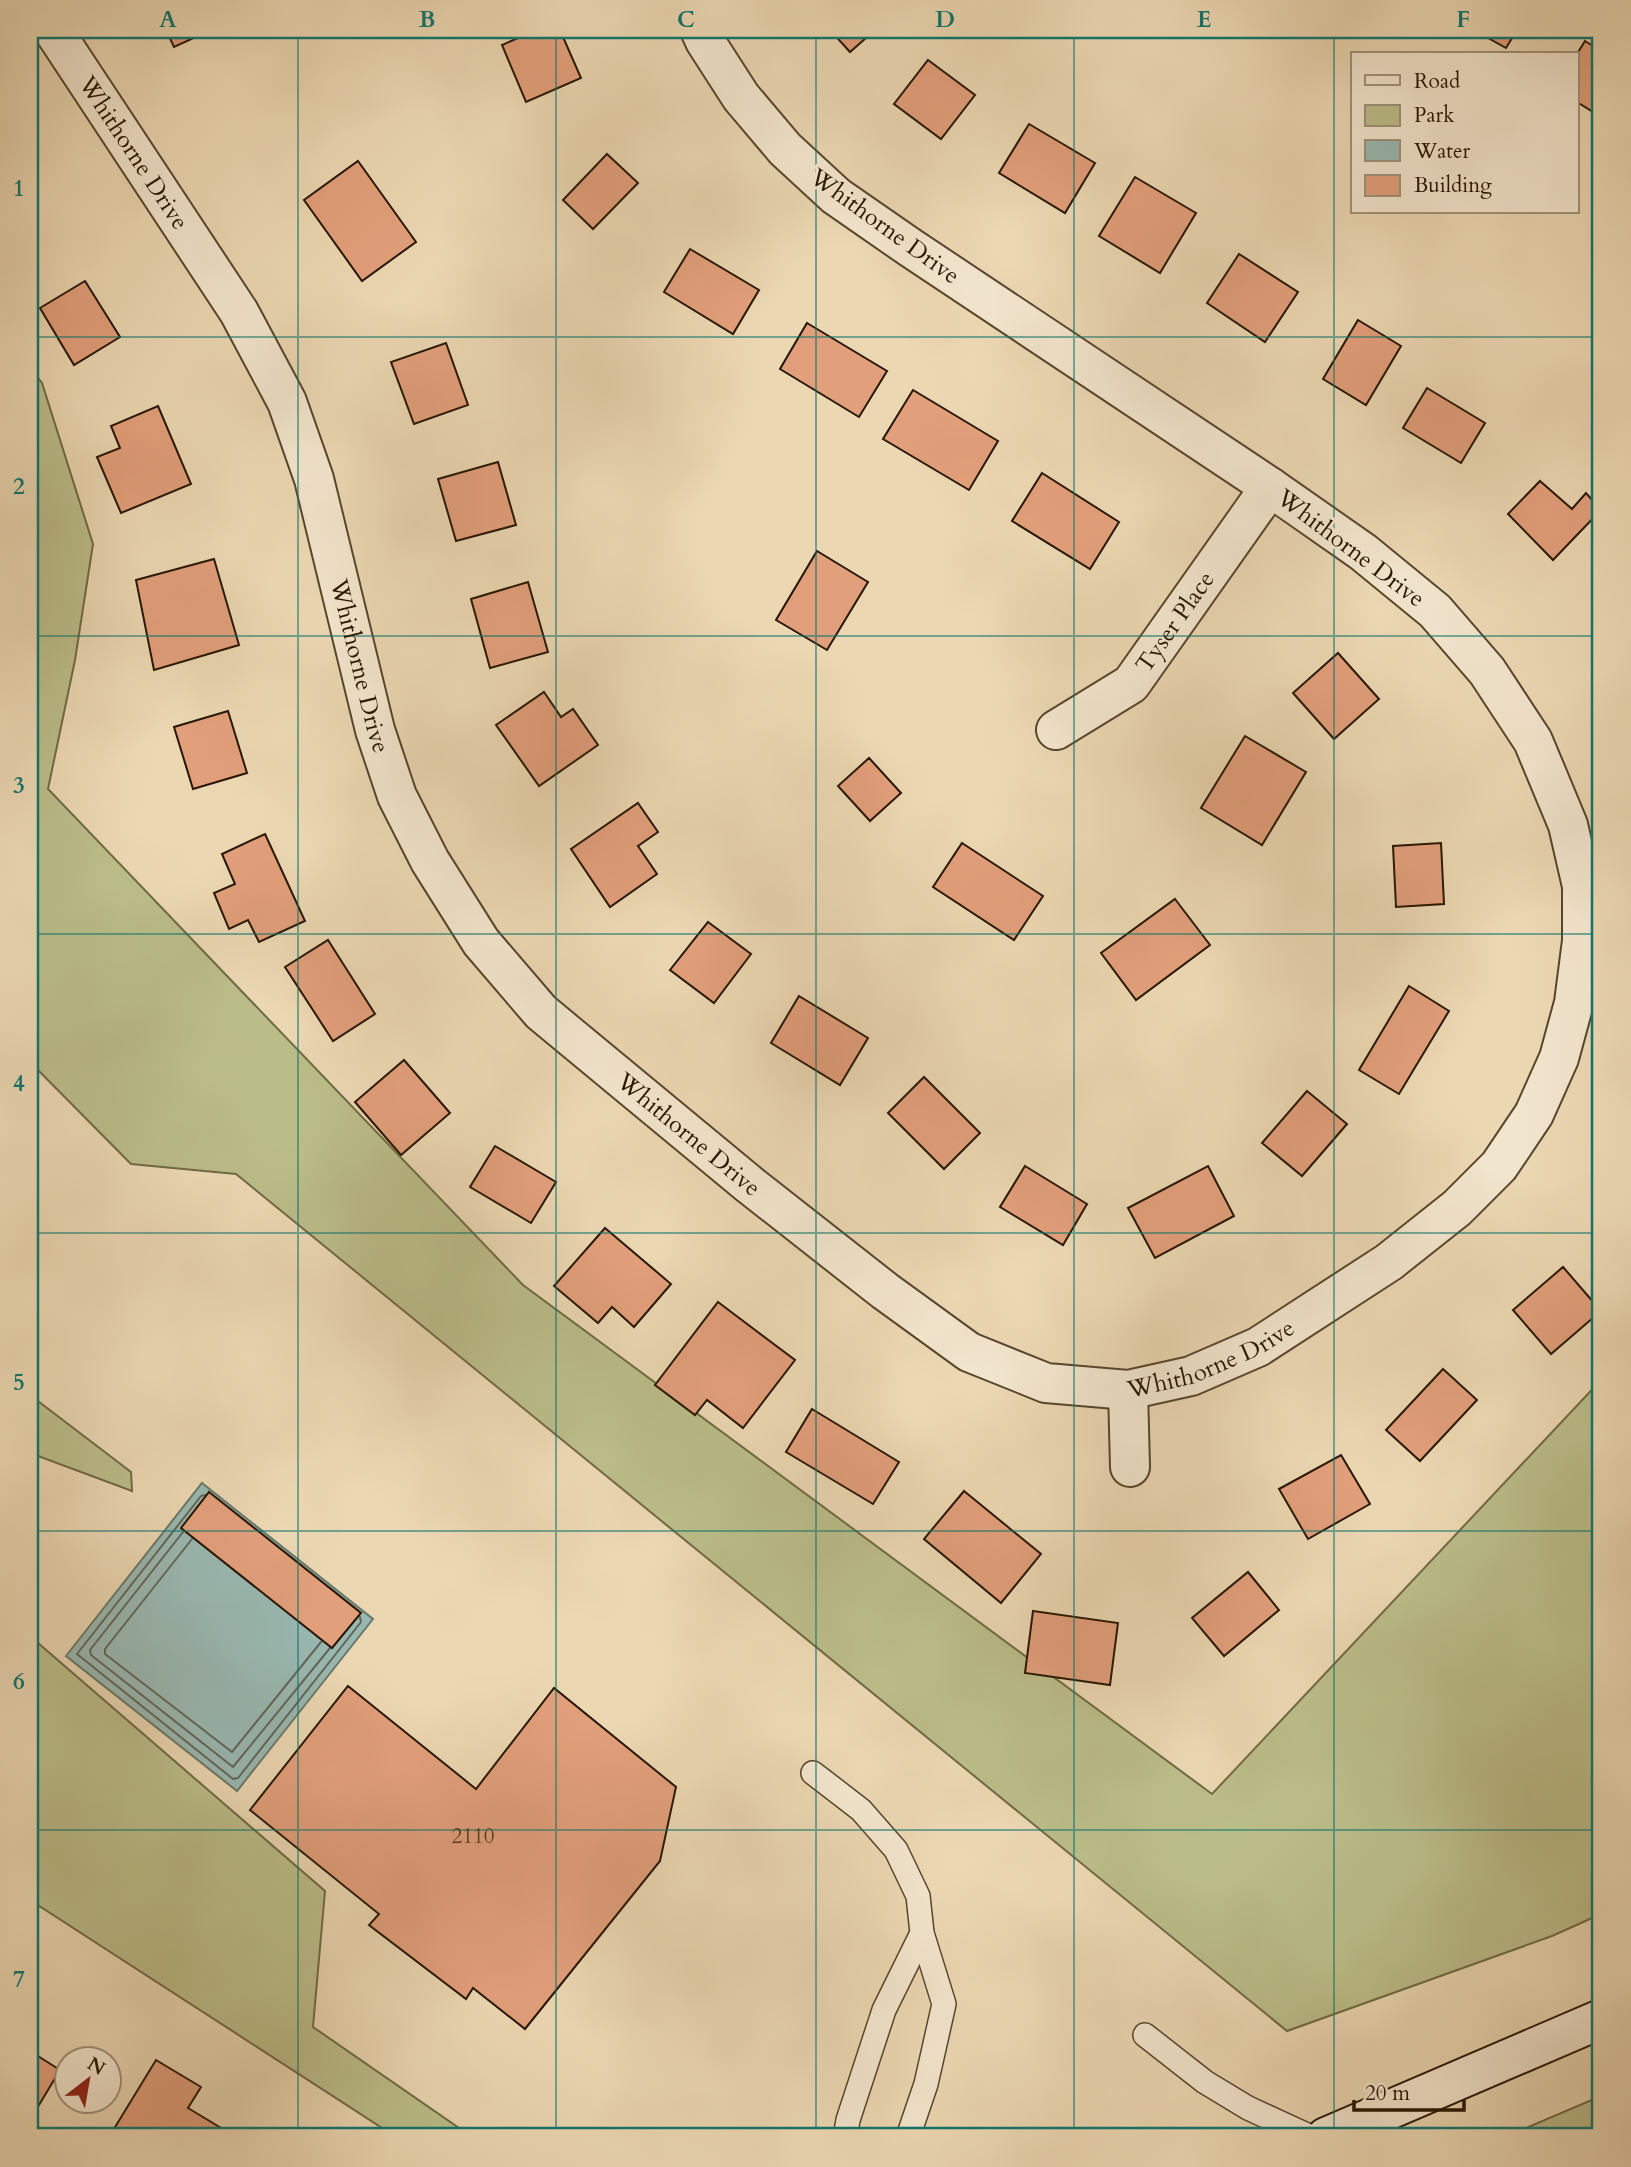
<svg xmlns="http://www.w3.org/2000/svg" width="1631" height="2167" font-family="Cardo,serif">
<rect width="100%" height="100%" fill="#ebd7b2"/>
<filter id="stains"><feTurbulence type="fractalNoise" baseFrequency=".00286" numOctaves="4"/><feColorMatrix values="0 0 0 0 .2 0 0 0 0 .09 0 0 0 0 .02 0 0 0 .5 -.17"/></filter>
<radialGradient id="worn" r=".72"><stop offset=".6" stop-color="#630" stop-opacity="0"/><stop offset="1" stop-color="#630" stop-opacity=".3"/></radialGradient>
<g fill="#bbbd89" stroke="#706a44" stroke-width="2">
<polygon points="30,368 42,383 93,544 75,660 48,789 523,1285 1212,1794 1601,1380 1601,1914 1552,1936 1287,2031 236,1174 131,1164 30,1062"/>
<polygon points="30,1395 131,1472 132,1491 30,1453"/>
<polygon points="30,1642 38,1643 325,1891 313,2027 472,2137 396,2137 30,1900"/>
<polygon points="1601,2096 1601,2137 1505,2137"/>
</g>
<polygon fill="#99b8b1" stroke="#6b776a" stroke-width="2" points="202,1483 373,1619 237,1791 66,1656"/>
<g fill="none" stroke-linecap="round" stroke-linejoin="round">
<g stroke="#606758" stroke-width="2">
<polyline points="205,1495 201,1496 77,1654 233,1779 238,1778 361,1622 360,1617"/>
<polyline points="183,1532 90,1650 91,1655 233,1767 330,1648"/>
<polyline points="192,1539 105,1649 105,1654 232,1752 321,1642"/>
</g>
</g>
<g fill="#e29f7b" stroke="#261600" stroke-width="2">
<polygon points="166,30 211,30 174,47"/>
<polygon points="536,30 560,30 581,78 526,102 502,45"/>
<polygon points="830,30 875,30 850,52"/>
<polygon points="1474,30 1517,30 1506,48"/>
<polygon points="1585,41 1601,51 1601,117 1577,102 1577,54"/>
<polygon points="928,60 975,95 941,139 894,104"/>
<polygon points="1029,124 1095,163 1065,213 999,173"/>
<polygon points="607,154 638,183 593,229 563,200"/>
<polygon points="358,161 416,242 362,281 304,200"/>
<polygon points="1135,177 1196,213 1160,273 1099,236"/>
<polygon points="690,249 759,290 733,334 664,292"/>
<polygon points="1239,254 1298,292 1265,342 1207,303"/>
<polygon points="85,281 120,337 74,365 40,308"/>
<polygon points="1358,320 1401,346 1366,405 1323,379"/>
<polygon points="807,323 887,371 859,417 780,369"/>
<polygon points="446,343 468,405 414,424 391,362"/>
<polygon points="1427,388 1485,423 1461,463 1403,428"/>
<polygon points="913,390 998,441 969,490 883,439"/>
<polygon points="158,406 191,484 121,513 97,457 120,448 111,426"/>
<polygon points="498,462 516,525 456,541 438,479"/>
<polygon points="1042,473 1119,522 1090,569 1012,521"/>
<polygon points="1540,481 1572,509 1586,493 1601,510 1553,560 1508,514"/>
<polygon points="817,551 868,582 827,650 776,620"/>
<polygon points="214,559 239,645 154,670 136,580"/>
<polygon points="528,582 548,652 490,668 471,599"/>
<polygon points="1338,653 1379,699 1334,739 1293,693"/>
<polygon points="544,692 561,717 573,709 598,745 539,786 496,725"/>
<polygon points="228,711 247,773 193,789 174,727"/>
<polygon points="1245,736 1306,772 1262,845 1201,808"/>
<polygon points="869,758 901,793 870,821 838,786"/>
<polygon points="638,803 658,832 638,846 657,874 610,907 571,849"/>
<polygon points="265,834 305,921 259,942 248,920 229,929 214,893 235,884 222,854"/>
<polygon points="962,843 1043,896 1014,940 933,887"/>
<polygon points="1441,843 1444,904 1396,907 1393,846"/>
<polygon points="1175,899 1210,945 1136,1000 1101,953"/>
<polygon points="708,922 751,954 714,1003 670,970"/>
<polygon points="328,940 375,1014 333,1041 285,967"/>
<polygon points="1409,986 1449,1011 1399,1094 1359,1070"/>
<polygon points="799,996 868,1038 840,1085 771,1043"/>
<polygon points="404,1060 450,1113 401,1155 355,1102"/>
<polygon points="924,1077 980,1133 944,1169 888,1113"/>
<polygon points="1307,1091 1347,1124 1302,1176 1262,1143"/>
<polygon points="495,1146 556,1182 531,1223 470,1187"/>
<polygon points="1025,1166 1087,1204 1063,1245 1000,1207"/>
<polygon points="1208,1166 1234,1216 1155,1258 1128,1208"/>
<polygon points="605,1228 671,1284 634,1327 612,1307 598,1323 554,1286"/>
<polygon points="1563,1267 1601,1311 1551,1354 1513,1310"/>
<polygon points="718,1302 795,1360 743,1428 707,1400 695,1415 655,1385"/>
<polygon points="1443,1369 1477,1400 1420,1461 1386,1430"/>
<polygon points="812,1409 899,1462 873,1504 786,1452"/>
<polygon points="1341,1455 1370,1504 1308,1539 1279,1489"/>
<polygon points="964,1491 1041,1554 1001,1603 924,1539"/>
<polygon points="209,1492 361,1613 332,1648 181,1528"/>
<polygon points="1248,1572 1279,1610 1224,1656 1192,1618"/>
<polygon points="1033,1611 1118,1623 1110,1685 1025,1673"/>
<polygon points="348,1686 476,1789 554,1688 676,1787 660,1861 525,2029 473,1988 466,1999 369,1925 379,1914 250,1810"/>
<polygon points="30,2051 60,2070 30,2120"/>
<polygon points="156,2060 201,2087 188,2108 236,2137 109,2137"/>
</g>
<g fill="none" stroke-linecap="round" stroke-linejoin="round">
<defs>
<g id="lane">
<polyline points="813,1773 861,1810 896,1850 918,1896 922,1933 944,2004 926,2084 908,2137"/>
<polyline points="1145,2035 1205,2082 1248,2108 1311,2137"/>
<polyline points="845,2137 848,2120 884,2010 922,1933"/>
</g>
<g id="street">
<path id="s1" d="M 53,30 L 239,312 L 287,402 L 314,479 L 375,730 L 397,796 L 430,861 L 481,942 L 541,1012 L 750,1185 L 885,1291 L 969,1352 L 1046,1383 L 1128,1390 L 1191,1376 L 1258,1347 L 1389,1262 L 1457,1208 L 1499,1166 L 1534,1114 L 1559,1058 L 1574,1003 L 1582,941 L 1582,886 L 1568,825 L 1533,741 L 1487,671 L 1435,611 L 1363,552 L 1270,487 L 911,248 L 836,196 L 785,149 L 741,97 L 705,41 L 700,30"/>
<path id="s2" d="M 1056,730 L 1131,684 L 1270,487"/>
<polyline points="1128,1390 1130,1467"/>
</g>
<polyline id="secondary" points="1326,2137 1601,2019"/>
</defs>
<use href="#lane" stroke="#57462c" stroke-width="26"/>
<use href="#street" stroke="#57462c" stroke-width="42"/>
<use href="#secondary" stroke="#261600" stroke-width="42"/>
<use href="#lane" stroke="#f2e5cd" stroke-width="23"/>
<use href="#street" stroke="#f2e5cd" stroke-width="38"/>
<use href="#secondary" stroke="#f2e5cd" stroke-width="38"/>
</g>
<path fill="none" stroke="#0f766e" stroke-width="2" stroke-opacity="0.55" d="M 298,30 L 298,2137M 556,30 L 556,2137M 816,30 L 816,2137M 1074,30 L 1074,2137M 1334,30 L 1334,2137M 30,337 L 1601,337M 30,636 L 1601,636M 30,934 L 1601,934M 30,1233 L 1601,1233M 30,1531 L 1601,1531M 30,1830 L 1601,1830"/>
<g text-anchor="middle" stroke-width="6" stroke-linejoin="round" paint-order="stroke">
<g font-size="21" fill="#55381f">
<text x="473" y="1843">2110</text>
</g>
<g font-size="24" fill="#261600" stroke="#f2e5cd">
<text dy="8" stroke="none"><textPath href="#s1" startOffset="147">Whithorne Drive</textPath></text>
<text transform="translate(885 226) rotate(36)" y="8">Whithorne Drive</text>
<text transform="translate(1351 548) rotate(37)" y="8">Whithorne Drive</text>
<text dy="8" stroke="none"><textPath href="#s2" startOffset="164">Tyser Place</textPath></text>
<text dy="8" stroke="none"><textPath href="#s1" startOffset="714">Whithorne Drive</textPath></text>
<text dy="8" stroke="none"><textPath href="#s1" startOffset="1302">Whithorne Drive</textPath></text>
<text dy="8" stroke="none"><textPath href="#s1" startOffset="1911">Whithorne Drive</textPath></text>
</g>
</g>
<rect width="1631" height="2167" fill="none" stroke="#ebd7b2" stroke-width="77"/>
<rect x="1351" y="52" width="228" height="161" fill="#f2e5cd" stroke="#a0927b" stroke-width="2"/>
<rect x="1365" y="75" width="35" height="10" fill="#f2e5cd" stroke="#a0927b" stroke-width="2"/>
<text x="1414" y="88" font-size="21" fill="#261600">Road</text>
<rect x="1365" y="105" width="35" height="21" fill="#bbbd89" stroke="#a0927b" stroke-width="2"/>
<text x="1414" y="122" font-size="21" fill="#261600">Park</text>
<rect x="1365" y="140" width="35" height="21" fill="#99b8b1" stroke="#a0927b" stroke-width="2"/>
<text x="1414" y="158" font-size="21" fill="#261600">Water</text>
<rect x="1365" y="175" width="35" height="21" fill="#e29f7b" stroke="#a0927b" stroke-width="2"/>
<text x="1414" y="192" font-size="21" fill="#261600">Building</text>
<g transform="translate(88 2080) rotate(31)"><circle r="33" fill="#f2e5cd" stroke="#a0927b" stroke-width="2"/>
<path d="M0-5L12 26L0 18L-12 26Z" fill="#8f2418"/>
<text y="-10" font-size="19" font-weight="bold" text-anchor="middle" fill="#261600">N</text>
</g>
<path d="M1354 2100v10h110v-10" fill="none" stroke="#261600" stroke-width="3.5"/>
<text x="1365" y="2100" font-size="21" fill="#261600" stroke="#f2e5cd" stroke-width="5" paint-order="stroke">20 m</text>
<rect x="38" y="38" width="1554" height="2090" fill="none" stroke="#0f766e" stroke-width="2.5"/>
<g font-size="23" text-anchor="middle" font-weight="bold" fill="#0f766e">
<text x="168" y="27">A</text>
<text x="427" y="27">B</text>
<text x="686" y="27">C</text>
<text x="945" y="27">D</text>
<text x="1204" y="27">E</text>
<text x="1463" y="27">F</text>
<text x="19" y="196">1</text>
<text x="19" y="494">2</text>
<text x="19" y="793">3</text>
<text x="19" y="1091">4</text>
<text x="19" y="1390">5</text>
<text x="19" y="1689">6</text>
<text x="19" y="1987">7</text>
</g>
<rect width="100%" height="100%" filter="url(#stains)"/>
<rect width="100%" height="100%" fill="url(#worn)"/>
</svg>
